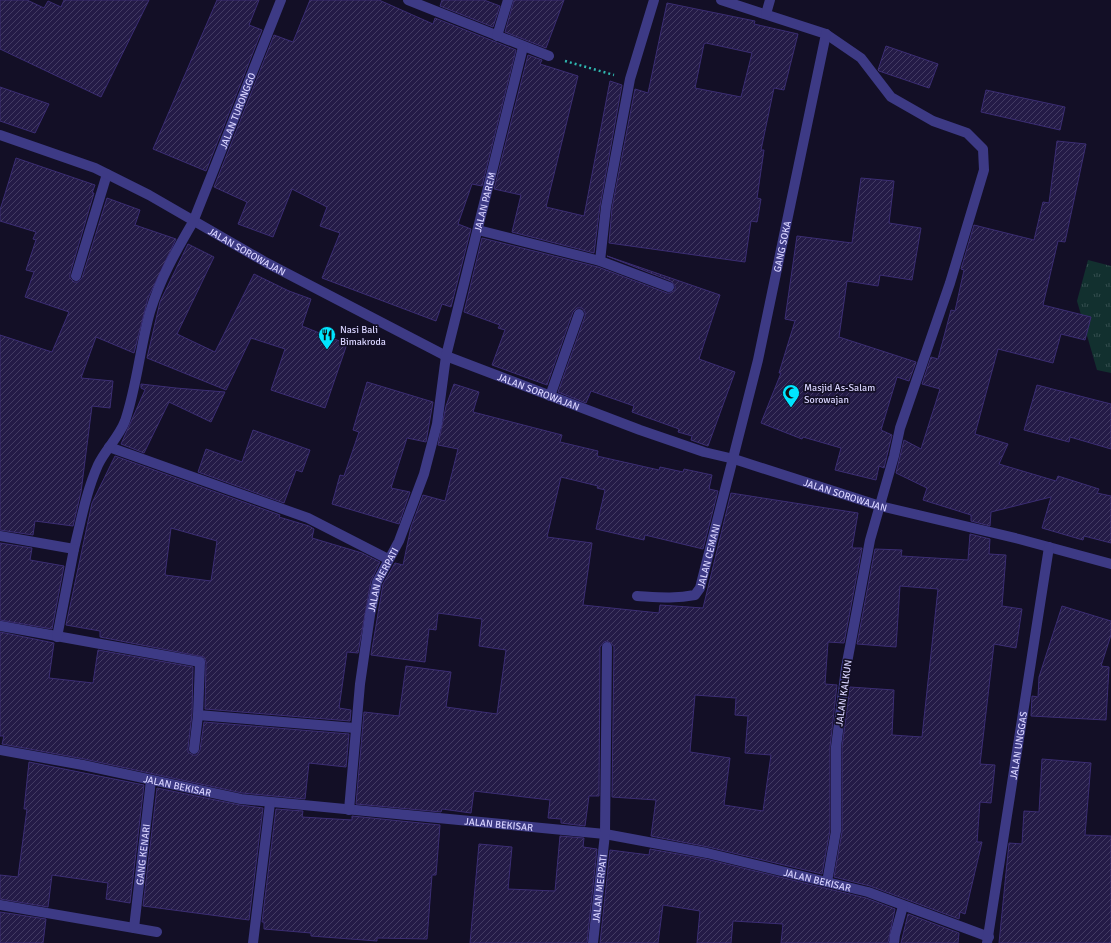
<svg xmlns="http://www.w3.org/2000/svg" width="1111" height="943" font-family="Signika,sans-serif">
<defs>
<pattern id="grass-tufts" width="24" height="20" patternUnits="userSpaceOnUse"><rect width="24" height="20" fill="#12302f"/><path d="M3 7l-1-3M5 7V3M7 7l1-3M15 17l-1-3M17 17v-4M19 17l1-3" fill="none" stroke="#344d4e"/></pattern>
<pattern id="building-hatch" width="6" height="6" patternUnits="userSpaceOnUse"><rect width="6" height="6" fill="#241b47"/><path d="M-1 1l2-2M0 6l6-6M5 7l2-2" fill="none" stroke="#433b63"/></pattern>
</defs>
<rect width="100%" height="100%" fill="#130f26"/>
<polygon fill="url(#grass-tufts)" points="1088,260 1111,266 1111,373 1097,370 1077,301"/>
<g fill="url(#building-hatch)" stroke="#3b2d73" fill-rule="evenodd">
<polygon points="0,0 27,0 44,8 48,1 61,7 64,0 149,0 101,97 0,49"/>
<polygon points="217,0 259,0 249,25 262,30 206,171 153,149"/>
<polygon points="310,0 379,0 433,24 435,18 516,50 482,186 472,184 458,224 471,229 451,307 442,304 436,321 322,278 340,233 320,226 327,207 292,189 273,237 238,224 247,202 214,187 274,35 293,42"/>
<polygon points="442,0 484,0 500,6 493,27 440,6"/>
<polygon points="514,0 564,0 546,48 505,32"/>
<path d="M 667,3 L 755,21 L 754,24 L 798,34 L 784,90 L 774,88 L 761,150 L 764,150 L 757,198 L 761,199 L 757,222 L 751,221 L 745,262 L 609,243 L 612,208 L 635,89 L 648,93 ZM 706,43 L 752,53 L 741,97 L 695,88 L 704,44 Z"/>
<polygon points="886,46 938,64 929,88 879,71 878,70"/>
<polygon points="528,55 542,60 540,64 578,76 546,207 584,216 610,81 622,85 600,206 594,253 512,232 521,195 494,189"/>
<polygon points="0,87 49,104 35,133 0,121"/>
<polygon points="986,90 1065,107 1060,130 981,112"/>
<polygon points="1057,141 1086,144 1065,242 1058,241 1043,305 1091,317 1085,340 1061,334 1053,363 998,349 975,434 1008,444 999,464 1056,481 1058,476 1099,489 1097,493 1111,496 1111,543 1084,536 1083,540 1042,528 1051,497 991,512 990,526 971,521 971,515 923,500 927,488 896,473 904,440 921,449 940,389 922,384 931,357 938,359 951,310 955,311 964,270 961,269 974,225 1034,240 1043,202 1049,203"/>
<polygon points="16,158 95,185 92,193 94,193 70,274 70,278 74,282 78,282 82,278 107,198 140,210 135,225 176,239 148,298 134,353 96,337 81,378 113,381 110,408 92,406 81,492 73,526 35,521 33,535 0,530 0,335 52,352 69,312 25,297 34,272 26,270 36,240 33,239 36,232 0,221 0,210"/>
<polygon points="861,178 894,181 889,223 921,228 912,280 880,275 878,286 847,281 839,337 916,362 909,381 897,377 881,430 892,435 884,468 879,466 876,480 835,470 841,448 803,437 802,439 761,423 781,373 779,373 795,321 785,319 797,236 852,243"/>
<polygon points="482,238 598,267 667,293 670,293 675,290 675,286 671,281 607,256 720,295 699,359 735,372 708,446 691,440 692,436 678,432 679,429 632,412 634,406 591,391 586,403 558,392 585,316 585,312 582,308 577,308 573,312 547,385 492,365 505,330 498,328 500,325 464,312"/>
<polygon points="188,244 214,257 177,334 215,352 254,274 289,291 311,299 302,326 347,344 325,408 271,390 285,349 251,338 226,390 147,358 160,302"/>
<polygon points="367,382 433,402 426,442 407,438 391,488 410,492 399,524 332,504 340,475 344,476 359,432 353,430"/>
<polygon points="141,384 176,388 225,392 211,422 169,402 144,453 121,444 145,390 141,388"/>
<path d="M 454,384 L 479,392 L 473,412 L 562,435 L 560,442 L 598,451 L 597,456 L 659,470 L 660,467 L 683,472 L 684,469 L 712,475 L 709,489 L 718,491 L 703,549 L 645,535 L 644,540 L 596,529 L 605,490 L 597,488 L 598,486 L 561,477 L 547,537 L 592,543 L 583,605 L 659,613 L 660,605 L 703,608 L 731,493 L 858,513 L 852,548 L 862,548 L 844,643 L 828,642 L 825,684 L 837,685 L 830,747 L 830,830 L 822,874 L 708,847 L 651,836 L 656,800 L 612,797 L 614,647 L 612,644 L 607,641 L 604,642 L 600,647 L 599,796 L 589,796 L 585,826 L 561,823 L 561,819 L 548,818 L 550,800 L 474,791 L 471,813 L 442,809 L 441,812 L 356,804 L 364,712 L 399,716 L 406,666 L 451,672 L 446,707 L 497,714 L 506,650 L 479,646 L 482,619 L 438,613 L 436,630 L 429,629 L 425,662 L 371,655 L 383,584 L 395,563 L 403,565 L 411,527 L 423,495 L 445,501 L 458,449 L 438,445 L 446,406 ZM 695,695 L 736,698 L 735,715 L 748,716 L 745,753 L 771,755 L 763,811 L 724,805 L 730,758 L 690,752 Z"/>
<polygon points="1037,385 1111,404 1111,449 1070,437 1069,442 1024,430"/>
<polygon points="253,430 310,450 302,472 296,470 284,503 198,472 206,449 242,462"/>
<path d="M 115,456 L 280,515 L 279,517 L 309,526 L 314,529 L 312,538 L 362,553 L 380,562 L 371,581 L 358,653 L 347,652 L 339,708 L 351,710 L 350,721 L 205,709 L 206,662 L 204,657 L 100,637 L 100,631 L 66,625 L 92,503 ZM 171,528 L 217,541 L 211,581 L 165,575 Z"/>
<polygon points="970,534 990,539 989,554 1006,555 1002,606 1022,609 1016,648 994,644 980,764 995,765 991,803 980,802 977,842 982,842 965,914 960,912 959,919 870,886 834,877 842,832 842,747 850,687 894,690 892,735 922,737 938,589 900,586 896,647 857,644 875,549 902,550 901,556 968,560"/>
<polygon points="0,543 32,548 30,560 64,566 52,629 0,620"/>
<polygon points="1062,606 1111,621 1111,635 1101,666 1109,667 1106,720 1031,716 1032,696 1038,697 1039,677"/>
<polygon points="0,632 54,643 49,678 93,683 98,650 193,667 192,714 188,748 188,752 193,755 197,755 200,750 204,722 349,734 346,767 309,763 305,799 242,793 84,759 2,744 4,736 0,736"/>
<polygon points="1042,759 1091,763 1085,835 1111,836 1111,943 999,943 1009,843 1022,844 1024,811 1039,812"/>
<polygon points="29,762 144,785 130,903 106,899 108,883 52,875 48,907 0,899 0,875 18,877 27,809 24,809"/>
<polygon points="157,788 240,805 263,808 249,920 143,906"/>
<polygon points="276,809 303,811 302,817 352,820 352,816 440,825 436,875 432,875 427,939 377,938 377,941 311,936 311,933 264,929 264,922 262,922"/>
<polygon points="560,836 584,838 583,847 597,849 587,943 470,943 479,844 512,847 508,889 555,891"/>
<polygon points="650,849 706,859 866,898 895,909 888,943 781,943 783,924 733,921 731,943 697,943 700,911 663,905 658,943 600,943 610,850 649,855"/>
<polygon points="0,912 46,919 43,943 0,943"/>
<polygon points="908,914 959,933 958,943 901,943"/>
</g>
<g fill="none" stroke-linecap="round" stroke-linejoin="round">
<polyline stroke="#2fb8b0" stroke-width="2.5" stroke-dasharray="2 3" stroke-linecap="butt" points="565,61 614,75"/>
<g stroke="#3d3a85" stroke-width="10">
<polyline points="478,230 600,261 669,287"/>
<polyline points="600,261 606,207 630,79 654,0"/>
<polyline points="76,276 107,174"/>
<polyline points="550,396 579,314"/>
<polyline points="0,905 157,932"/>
<path id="s1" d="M 134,928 L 151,780"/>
</g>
<g stroke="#3d3a85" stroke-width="10">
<polyline points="408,0 549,56"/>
<polyline points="721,0 826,34 861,58 891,97 933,121 967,133 983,149 984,170 950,283 900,428 894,456 870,540 846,668 836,747 836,831 827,882"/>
<polyline points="766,14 770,0"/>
<polyline points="497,36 508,0"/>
<path id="s2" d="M 0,135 L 95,168 L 149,195 L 267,263 L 446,356 L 640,430 L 704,452 L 734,459 L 880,506 L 1019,539 L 1111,564"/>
<polyline points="109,447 308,518 388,559"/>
<path id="s3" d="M 0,536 L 74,549 C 81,521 86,492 98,465 C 105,450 119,437 125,421 C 137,386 140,347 150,312 C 160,279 176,251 193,222 L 281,0"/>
<path id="s4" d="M 637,596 C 656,597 675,599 695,595 L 700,588 L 758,360 L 826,34"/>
<polyline points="1,626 200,662 198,715 355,728"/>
<polyline points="57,637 74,549"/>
<polyline points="194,749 198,715"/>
<path id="s5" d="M 0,750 L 83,765 L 241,799 L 605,834 L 707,853 L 868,892 L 989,937"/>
<path id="s6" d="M 349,810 L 360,684 L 370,615 L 377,582 L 399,541 L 424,474 L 437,424 L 446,356 L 523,47"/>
<polyline points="253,943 270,803"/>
<path id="s7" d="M 593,943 L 605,834 L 607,647"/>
<polyline points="894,943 895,935 903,906"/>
<path id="s8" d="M 987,943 L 1049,547"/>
</g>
</g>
<defs>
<symbol id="restaurant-pin" viewBox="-11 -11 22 30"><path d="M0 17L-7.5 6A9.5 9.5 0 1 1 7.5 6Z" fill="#00e5ff" stroke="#130f26"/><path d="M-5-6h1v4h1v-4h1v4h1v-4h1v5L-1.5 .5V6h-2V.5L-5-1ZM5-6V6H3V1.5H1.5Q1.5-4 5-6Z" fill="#111"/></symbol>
<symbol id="mosque-pin" viewBox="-11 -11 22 30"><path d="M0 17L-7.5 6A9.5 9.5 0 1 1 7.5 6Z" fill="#00e5ff" stroke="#130f26"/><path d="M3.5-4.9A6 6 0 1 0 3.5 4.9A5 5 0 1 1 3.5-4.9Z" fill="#111"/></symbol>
</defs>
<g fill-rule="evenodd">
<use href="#restaurant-pin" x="317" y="325" width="20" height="27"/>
<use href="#mosque-pin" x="781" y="383" width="20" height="27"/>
</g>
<g text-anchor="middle" stroke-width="3.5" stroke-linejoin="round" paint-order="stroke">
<g font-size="10" fill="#d9d4ff" stroke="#130f26">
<text dy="4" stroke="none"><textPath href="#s3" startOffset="546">JALAN TURONGGO</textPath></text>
<text dy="4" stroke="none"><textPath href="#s6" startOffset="627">JALAN PAREM</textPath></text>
<text dy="4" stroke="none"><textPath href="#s4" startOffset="418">GANG SOKA</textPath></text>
<text dy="4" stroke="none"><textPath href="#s2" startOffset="274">JALAN SOROWAJAN</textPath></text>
<text dy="4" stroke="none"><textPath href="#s2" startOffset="598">JALAN SOROWAJAN</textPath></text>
<text dy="4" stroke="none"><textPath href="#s2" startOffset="922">JALAN SOROWAJAN</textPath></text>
<text dy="4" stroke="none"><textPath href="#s4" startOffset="100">JALAN CEMANI</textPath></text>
<text dy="4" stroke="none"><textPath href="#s6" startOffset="234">JALAN MERPATI</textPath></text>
<text transform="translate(843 693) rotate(-82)" y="4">JALAN KALKUN</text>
<text dy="4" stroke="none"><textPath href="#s8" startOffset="200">JALAN UNGGAS</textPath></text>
<text dy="4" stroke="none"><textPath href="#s5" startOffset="181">JALAN BEKISAR</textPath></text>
<text dy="4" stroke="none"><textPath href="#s5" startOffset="505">JALAN BEKISAR</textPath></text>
<text dy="4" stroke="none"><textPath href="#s1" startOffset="74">GANG KENARI</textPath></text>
<text dy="4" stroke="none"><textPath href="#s5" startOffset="829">JALAN BEKISAR</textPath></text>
<text dy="4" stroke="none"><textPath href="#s7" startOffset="55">JALAN MERPATI</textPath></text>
</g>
<g font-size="10" fill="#d9d4ff" stroke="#130f26" text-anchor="start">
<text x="340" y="333">Nasi Bali<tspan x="340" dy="12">Bimakroda</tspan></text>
<text x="804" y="391">Masjid As-Salam<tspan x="804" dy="12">Sorowajan</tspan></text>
</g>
</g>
</svg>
